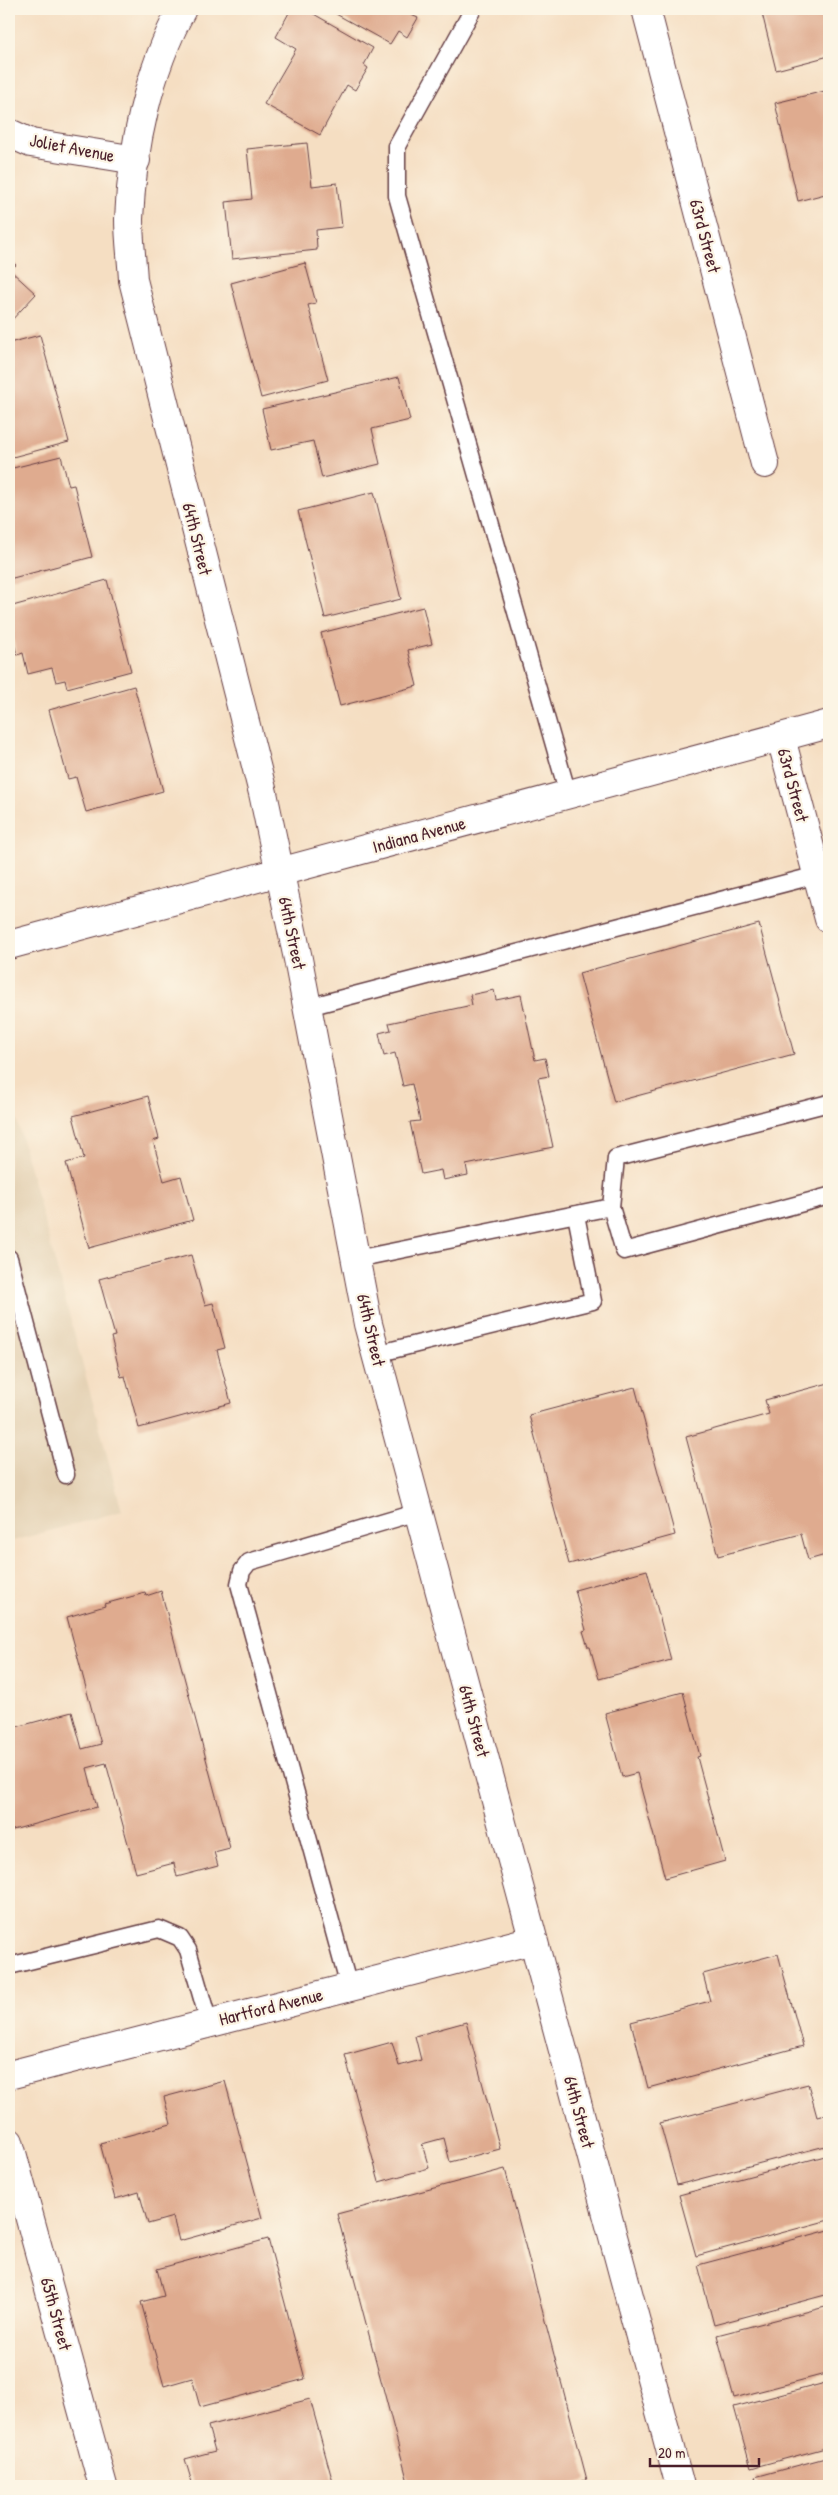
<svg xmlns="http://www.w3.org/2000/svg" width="838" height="2495" font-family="'Patrick Hand',sans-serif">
<rect width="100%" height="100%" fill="#fcf5e5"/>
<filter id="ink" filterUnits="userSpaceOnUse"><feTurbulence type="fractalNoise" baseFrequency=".02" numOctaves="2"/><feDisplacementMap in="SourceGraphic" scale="10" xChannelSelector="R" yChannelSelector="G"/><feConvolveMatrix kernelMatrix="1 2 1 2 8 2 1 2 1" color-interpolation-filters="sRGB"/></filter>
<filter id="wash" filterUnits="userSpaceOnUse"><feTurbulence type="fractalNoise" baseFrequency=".0096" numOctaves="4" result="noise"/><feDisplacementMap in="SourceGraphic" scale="20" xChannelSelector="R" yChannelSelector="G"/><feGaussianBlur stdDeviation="1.12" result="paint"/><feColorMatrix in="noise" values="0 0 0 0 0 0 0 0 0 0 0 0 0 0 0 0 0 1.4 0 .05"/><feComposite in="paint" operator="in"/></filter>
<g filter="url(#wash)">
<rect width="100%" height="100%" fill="#f5dec2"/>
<polygon fill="#e4d1b4" points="9,1091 122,1511 9,1542"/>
<g id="blocks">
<g fill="#dfab8f">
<polygon points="291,9 305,9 373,48 364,65 368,68 355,90 347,85 320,135 264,104 296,49 276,37"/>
<polygon points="338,9 412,9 409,14 418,18 407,37 398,31 390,44 336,14"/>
<polygon points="761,9 829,9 829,56 776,70"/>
<polygon points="829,90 829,193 798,201 775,103"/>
<polygon points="307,143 312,186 337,183 342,227 316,230 317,250 232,259 226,202 252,199 247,149"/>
<polygon points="9,258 16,265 10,270 36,294 9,323"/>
<polygon points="305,263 316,303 308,305 328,380 261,398 231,283"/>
<polygon points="40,335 69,442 9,458 9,343"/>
<polygon points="399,377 410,420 372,429 380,464 322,478 313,441 271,450 262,409"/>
<polygon points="61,456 69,486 74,485 92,557 9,579 9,469"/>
<polygon points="374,492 401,599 325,618 298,511"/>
<polygon points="107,580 131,671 67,688 65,680 56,682 52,668 28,674 23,653 17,655 9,624 9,607"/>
<polygon points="423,607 432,644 408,650 417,686 340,706 321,633"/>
<polygon points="134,686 163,791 86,812 76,777 68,779 49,710"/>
<polygon points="759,924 794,1054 614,1102 579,973"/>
<polygon points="494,990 496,1000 521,995 535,1060 545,1058 549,1076 538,1078 553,1147 466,1165 468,1175 443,1180 441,1170 421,1174 410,1122 420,1121 412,1084 403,1086 395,1053 384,1056 379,1033 391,1030 389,1023 472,1005 470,995"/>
<polygon points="148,1096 159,1139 153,1141 164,1181 181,1176 193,1220 89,1248 66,1163 84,1158 73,1116"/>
<polygon points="191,1255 205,1305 213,1303 225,1348 217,1350 231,1403 139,1428 125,1376 121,1377 111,1337 115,1336 99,1279"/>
<polygon points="829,1383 829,1554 808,1560 801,1534 718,1556 686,1437 769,1414 765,1400"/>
<polygon points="635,1387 675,1535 569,1564 529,1415"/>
<polygon points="647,1570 671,1660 599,1679 590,1647 588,1647 583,1631 586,1630 575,1590"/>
<polygon points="161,1591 230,1848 214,1852 218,1866 177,1877 174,1863 136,1873 106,1763 87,1768 97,1807 9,1831 9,1729 72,1712 82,1749 101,1744 67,1617 105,1606 104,1604 145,1593 146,1596"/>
<polygon points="683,1692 700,1756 697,1757 725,1861 665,1878 637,1773 622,1777 605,1713"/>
<polygon points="778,1954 803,2046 648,2088 631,2022 710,2001 703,1974"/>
<polygon points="466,2022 500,2149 450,2162 444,2138 422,2144 429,2168 379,2182 345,2055 392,2042 399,2066 421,2060 415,2036"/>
<polygon points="225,2081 262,2218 179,2241 173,2217 148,2224 139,2192 115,2199 100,2143 171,2124 164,2097"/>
<polygon points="808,2084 817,2117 829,2114 829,2145 677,2185 660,2123"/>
<polygon points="825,2156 829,2172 829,2220 696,2256 679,2195"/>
<polygon points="505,2169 587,2480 565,2486 409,2486 337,2214"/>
<polygon points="829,2230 829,2294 714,2325 698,2265"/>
<polygon points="268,2239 305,2379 200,2407 192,2378 164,2386 141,2302 164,2296 157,2269"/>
<polygon points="829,2306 829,2373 734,2398 717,2335"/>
<polygon points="829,2382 829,2447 751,2468 734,2407"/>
<polygon points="310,2399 334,2486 193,2486 185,2459 215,2451 208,2426"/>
<polygon points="829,2457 829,2486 758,2486 755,2477"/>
</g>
</g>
</g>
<g filter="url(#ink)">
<use href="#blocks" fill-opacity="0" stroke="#643c42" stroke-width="1"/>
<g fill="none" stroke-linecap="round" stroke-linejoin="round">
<defs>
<g id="lane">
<polyline points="473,9 397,146 397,196 568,794"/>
<polyline points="308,1007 817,875"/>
<polyline points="611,1207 624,1251 829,1196"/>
<polyline points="9,1258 66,1475"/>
<polyline points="356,1259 611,1207 616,1158 829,1103"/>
<polyline points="376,1354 593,1301 576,1215"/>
<polyline points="9,1966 159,1929 180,1938 188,1950 209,2023"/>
<polyline points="349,1987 239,1584 242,1571 249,1562 418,1512"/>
</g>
<g id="street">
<path d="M 182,9 C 148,72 132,147 129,219 C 129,239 132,260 133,280 L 263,793 L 298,959 L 368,1324 L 680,2486"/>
<polyline points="646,9 765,464"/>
<polyline points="9,133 31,143 136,160"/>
<polyline points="781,738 829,919"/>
<polyline points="9,2075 533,1940"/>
<polyline points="9,2142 103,2486"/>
</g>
<polyline id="secondary" points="9,945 829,724"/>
</defs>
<use href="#lane" stroke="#643c42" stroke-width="19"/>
<use href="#street" stroke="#643c42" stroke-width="30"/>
<use href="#secondary" stroke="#643c42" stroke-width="30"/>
<use href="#lane" stroke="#fff" stroke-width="16"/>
<use href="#street" stroke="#fff" stroke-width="28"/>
<use href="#secondary" stroke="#fff" stroke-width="28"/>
</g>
</g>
<g text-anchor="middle" stroke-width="4.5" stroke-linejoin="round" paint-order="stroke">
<g font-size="18" fill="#4a1f2b" stroke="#fcf5e5">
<text transform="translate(72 148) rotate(11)" y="6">Joliet Avenue</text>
<text transform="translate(705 236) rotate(75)" y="6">63rd Street</text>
<text transform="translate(197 539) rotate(76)" y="6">64th Street</text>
<text transform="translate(793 785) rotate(75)" y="6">63rd Street</text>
<text transform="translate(419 835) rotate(-15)" y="6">Indiana Avenue</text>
<text transform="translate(292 933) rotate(78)" y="6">64th Street</text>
<text transform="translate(371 1330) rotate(77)" y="6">64th Street</text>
<text transform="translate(474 1721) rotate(75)" y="6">64th Street</text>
<text transform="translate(271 2007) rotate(-14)" y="6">Hartford Avenue</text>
<text transform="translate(579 2112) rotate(75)" y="6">64th Street</text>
<text transform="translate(56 2314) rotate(75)" y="6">65th Street</text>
</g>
</g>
<rect width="838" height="2495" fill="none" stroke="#fcf5e5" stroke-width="30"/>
<path d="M650 2458v8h109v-8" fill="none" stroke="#4a1f2b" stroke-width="2.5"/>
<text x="658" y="2458" font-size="15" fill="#4a1f2b" stroke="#fcf5e5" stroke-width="4" paint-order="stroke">20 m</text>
</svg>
